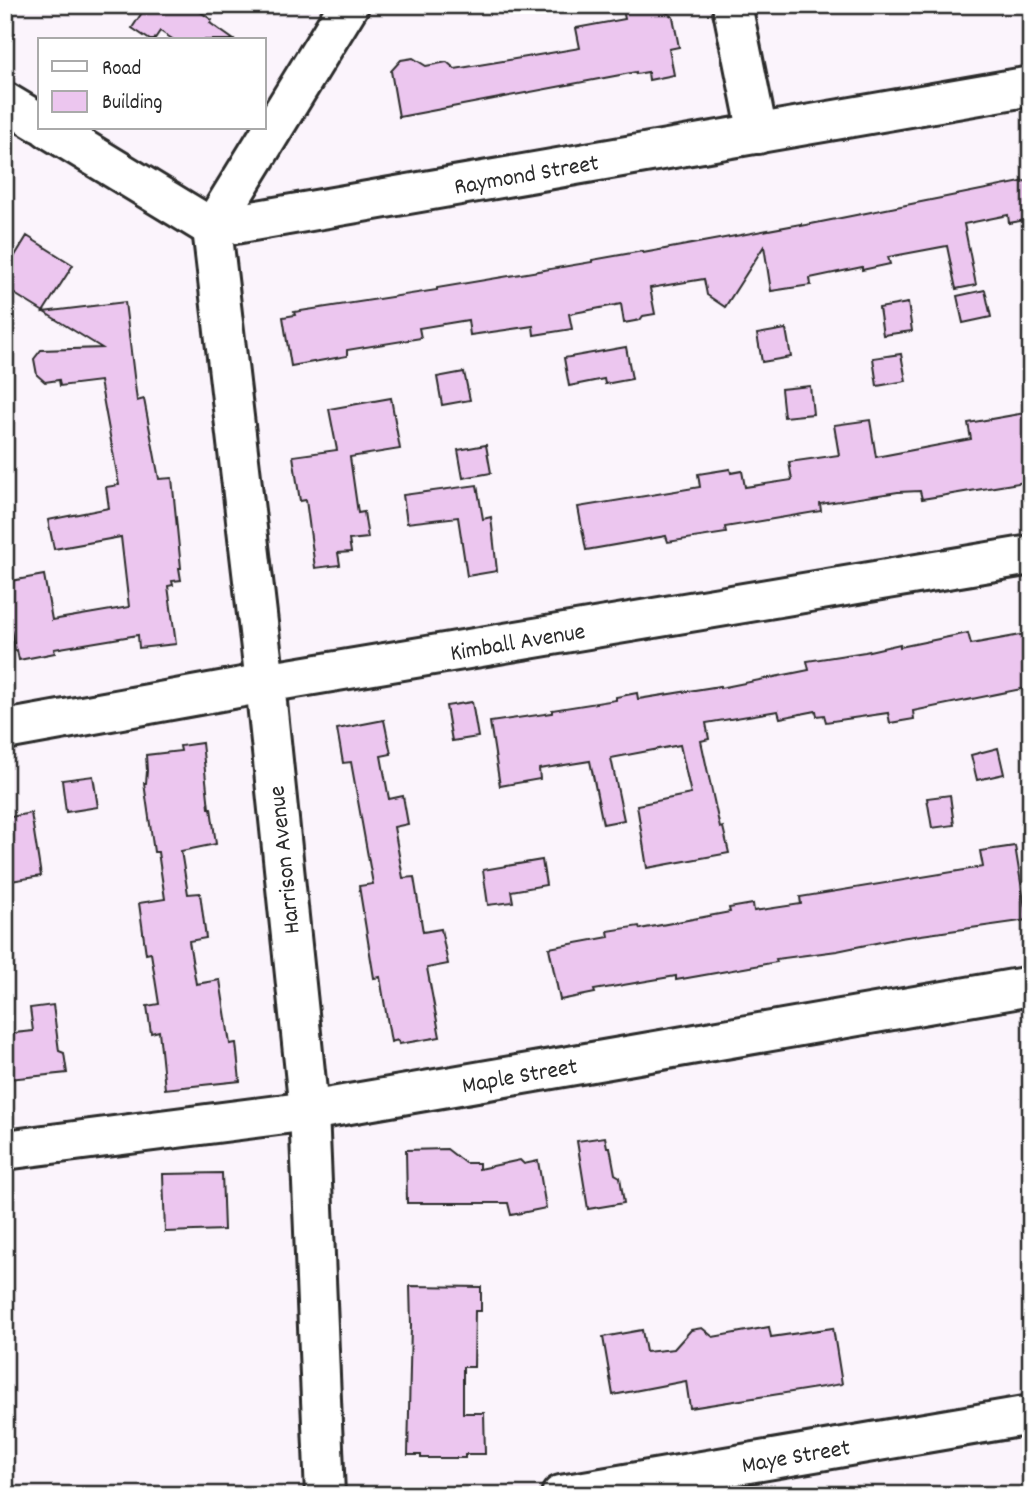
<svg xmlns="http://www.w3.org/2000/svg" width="1036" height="1500" font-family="Dekko,sans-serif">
<rect width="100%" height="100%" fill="#fbf4fc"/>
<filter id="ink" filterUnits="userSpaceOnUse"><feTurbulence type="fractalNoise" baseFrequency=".0143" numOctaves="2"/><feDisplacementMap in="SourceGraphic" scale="14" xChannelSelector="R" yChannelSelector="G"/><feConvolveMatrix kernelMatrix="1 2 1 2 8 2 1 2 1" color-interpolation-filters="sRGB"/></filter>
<g filter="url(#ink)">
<g fill="#ecc6ef" stroke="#2b2b2b" stroke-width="2">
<polygon points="147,5 190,5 212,20 210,23 234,40 174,40 160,31 154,40 150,40 132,28"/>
<polygon points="622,5 655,5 673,17 679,47 669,49 674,75 649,80 648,72 636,74 636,72 399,117 391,71 401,60 413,58 426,66 447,62 455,69 580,48 576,28 625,19"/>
<polygon points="1031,180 1031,219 1009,223 1008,215 964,224 976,285 956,289 947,246 888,257 890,264 862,270 862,267 810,278 811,285 771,291 764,246 725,307 707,295 704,279 650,288 655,314 643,316 640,320 624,323 621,304 569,314 572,329 534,335 533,326 470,335 468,320 419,328 421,338 347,350 347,356 291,366 283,317 295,315 294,312 437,290 437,288 592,262 592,260 643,251 643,253 801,224 801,226"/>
<polygon points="27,236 73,265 43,312 125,302 137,401 144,399 159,479 172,478 181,568 179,568 181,580 172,581 173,585 168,586 176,644 139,648 138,635 54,649 55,653 19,660 17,650 15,651 5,596 5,582 44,575 52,620 129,607 121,537 54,549 48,520 109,508 106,487 119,485 100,381 60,386 59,380 45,382 37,375 34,359 41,350 102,348 5,288 5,272"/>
<polygon points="985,290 991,317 963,323 957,296"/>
<polygon points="908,303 912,331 883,335 879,308"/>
<polygon points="786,329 791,357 762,362 757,334"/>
<polygon points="626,347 632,379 605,384 604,379 569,386 564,358"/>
<polygon points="901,354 906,381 877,386 873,358"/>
<polygon points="464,372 470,400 442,405 437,377"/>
<polygon points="810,386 813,414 784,417 781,389"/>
<polygon points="391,398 400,449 350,457 358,513 364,512 368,538 349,540 351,552 338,553 340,565 315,568 306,500 300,501 293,456 337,450 329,409"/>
<polygon points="1031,412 1031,481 922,499 920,491 898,492 820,504 821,511 725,527 726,533 668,542 666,536 586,550 578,507 700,487 698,474 730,469 731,473 742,471 745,487 792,480 789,462 839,455 834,425 870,420 876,457 971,439 968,423"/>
<polygon points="486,445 491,473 463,478 458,450"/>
<polygon points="477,485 483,519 491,517 497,571 467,576 458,517 407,523 403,495"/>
<polygon points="968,633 971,644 1031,633 1031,687 913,711 914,719 890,723 888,713 826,722 824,715 817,716 816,711 780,718 778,711 706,723 709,739 701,741 720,828 723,827 729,853 647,868 637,805 691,794 680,745 611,758 624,820 603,824 590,761 539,769 540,779 500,786 490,722 552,713 552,710 616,700 616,697 637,693 638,699 720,686 720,688 809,670 807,661 865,652 900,644 900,647"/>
<polygon points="472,702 478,737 452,741 446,706"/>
<polygon points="384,720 391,754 381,756 389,799 403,796 408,824 394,827 403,878 414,877 423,932 441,929 448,964 427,968 440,1037 399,1044 398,1040 391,1042 380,977 374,978 359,886 373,884 351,762 343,763 337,729"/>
<polygon points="202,743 209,808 211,808 216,844 181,851 188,894 200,893 206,938 189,941 196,984 220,980 230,1044 236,1043 240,1081 165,1089 159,1031 151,1033 147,1006 159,1004 151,953 146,954 139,903 165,899 158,852 154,852 144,783 146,783 147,771 146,755 181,751 180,746"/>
<polygon points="998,748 1004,774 977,780 971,755"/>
<polygon points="93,776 98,807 66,812 62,780"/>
<polygon points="950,795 954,825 932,828 927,798"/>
<polygon points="31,813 41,876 5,882 5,818"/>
<polygon points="1015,846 1027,920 900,938 837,951 776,959 777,962 676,980 676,976 594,990 595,993 560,1000 549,948 609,937 608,931 639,926 640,929 730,912 729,908 753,904 754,911 801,904 800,897 983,867 980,851"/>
<polygon points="542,860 546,885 511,891 513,902 488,905 483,870"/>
<polygon points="53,1005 59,1051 64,1053 67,1073 9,1079 5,1034 33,1031 30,1008"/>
<polygon points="605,1137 607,1147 610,1147 615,1174 620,1177 624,1203 588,1209 577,1141"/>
<polygon points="447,1149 465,1163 479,1163 479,1169 520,1160 524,1164 538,1161 546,1208 511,1215 508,1203 407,1203 406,1150"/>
<polygon points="222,1173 224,1230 165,1232 163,1174"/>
<polygon points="410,1286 481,1287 481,1311 475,1311 474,1367 463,1367 463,1413 484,1413 485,1454 465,1454 465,1458 421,1458 421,1455 408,1455 411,1325"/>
<polygon points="769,1327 771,1337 833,1328 842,1384 690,1408 686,1381 613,1395 603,1337 642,1330 646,1352 674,1349 691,1330 702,1328 713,1337"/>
</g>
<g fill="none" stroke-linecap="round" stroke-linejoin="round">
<defs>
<g id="minor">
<polyline points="732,5 758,134"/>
<polyline points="5,102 40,123"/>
<path id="s1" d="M 48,128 L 212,228 L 1031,86"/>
<path id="s2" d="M 5,730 L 265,683 L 1031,555"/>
<path id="s3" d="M 5,1150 L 309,1111 L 1031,986"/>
<polyline points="325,1495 309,1111 265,683 212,228 349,5"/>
<path id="s4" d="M 561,1495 L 1031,1415"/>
</g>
</defs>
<use href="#minor" stroke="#2b2b2b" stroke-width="44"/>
<use href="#minor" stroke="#fff" stroke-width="38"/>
</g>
</g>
<g text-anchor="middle" stroke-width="5" stroke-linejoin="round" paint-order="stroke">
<g font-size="24" fill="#2b2b2b" stroke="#fff">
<text dy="8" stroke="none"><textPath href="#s1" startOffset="511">Raymond Street</textPath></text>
<text dy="8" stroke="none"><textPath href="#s2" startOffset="520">Kimball Avenue</textPath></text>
<text transform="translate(283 860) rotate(-96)" y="8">Harrison Avenue</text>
<text dy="8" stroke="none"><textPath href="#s3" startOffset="520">Maple Street</textPath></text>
<text dy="8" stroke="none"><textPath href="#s4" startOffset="238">Maye Street</textPath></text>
</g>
</g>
<rect width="1036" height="1500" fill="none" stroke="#fff" stroke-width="28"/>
<rect x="14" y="14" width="1008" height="1472" fill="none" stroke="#2b2b2b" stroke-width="2.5" filter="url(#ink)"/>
<rect x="38" y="38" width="228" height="91" fill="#ffffff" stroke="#aaaaaa" stroke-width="2"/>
<rect x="52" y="61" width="35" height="10" fill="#ffffff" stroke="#aaaaaa" stroke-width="2"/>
<text x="102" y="74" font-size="21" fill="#2b2b2b">Road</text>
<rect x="52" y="91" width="35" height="21" fill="#ecc6ef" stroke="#aaaaaa" stroke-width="2"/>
<text x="102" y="108" font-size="21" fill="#2b2b2b">Building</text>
</svg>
